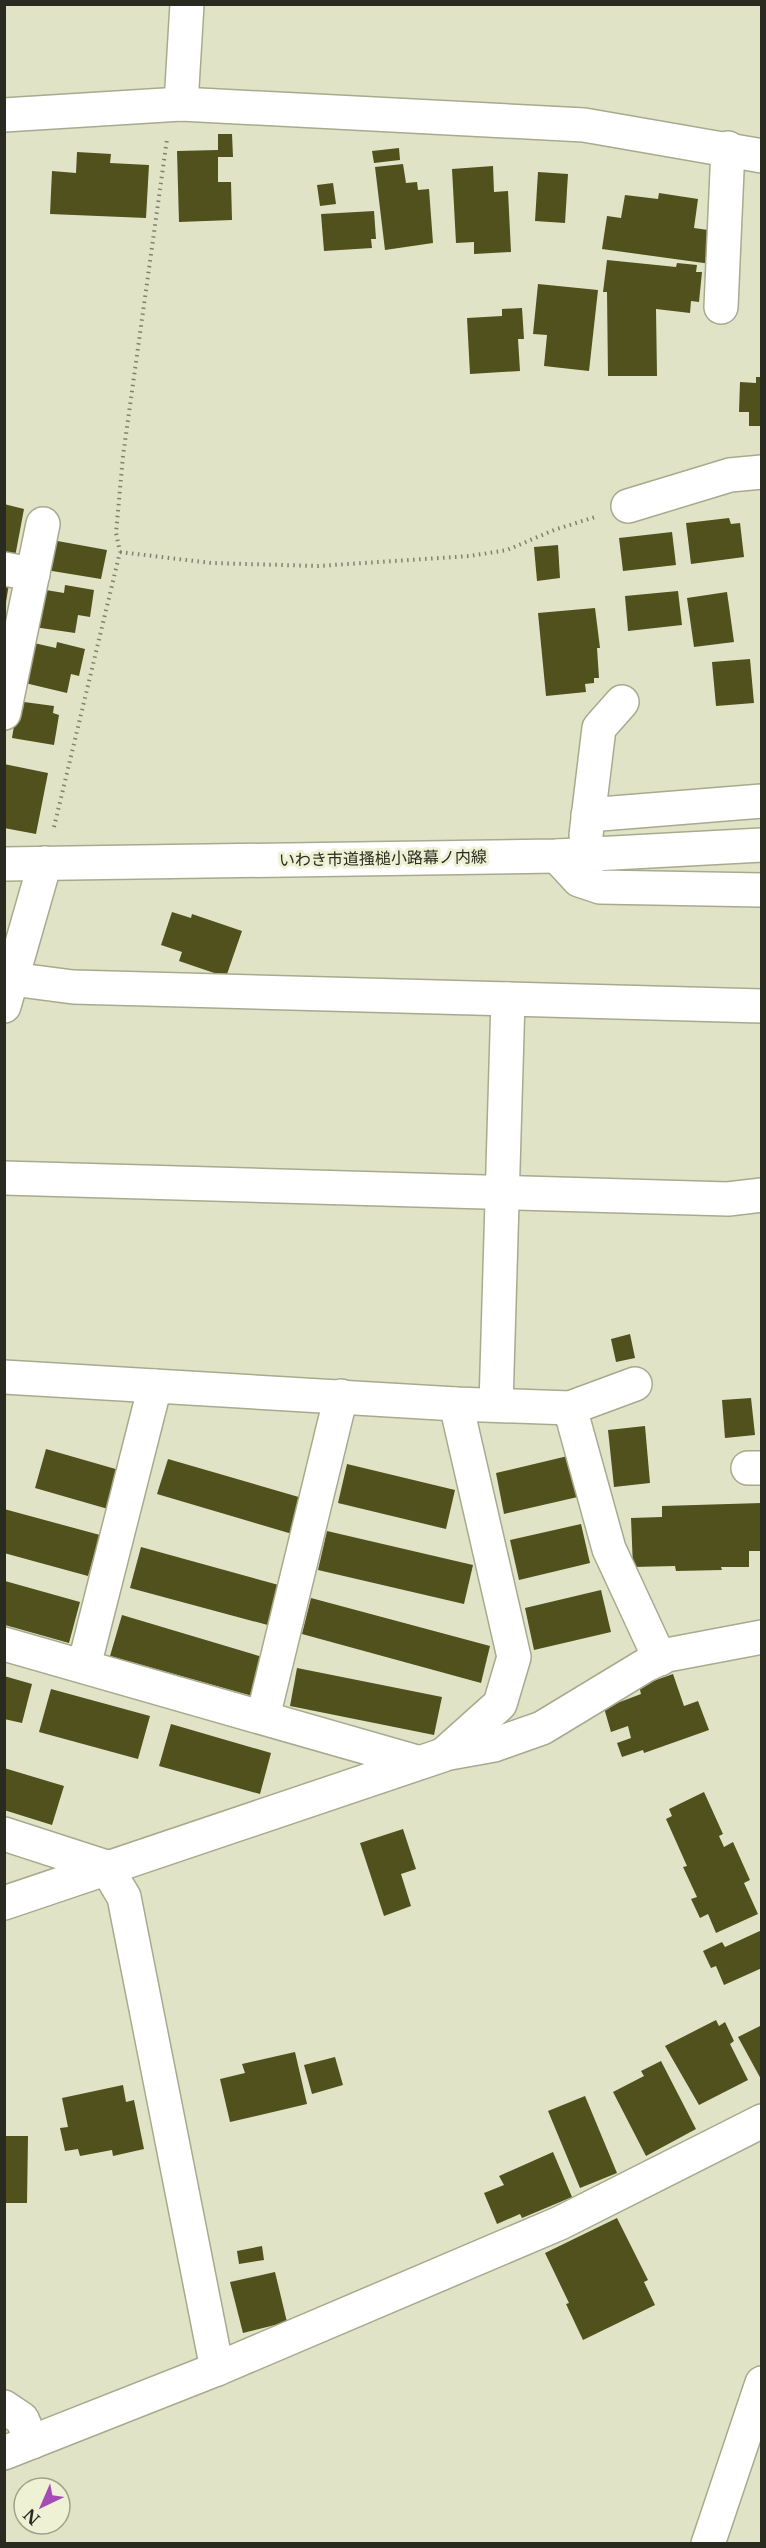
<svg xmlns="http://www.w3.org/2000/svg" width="766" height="2548" font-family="'Libre Baskerville','Noto Sans JP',serif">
<rect width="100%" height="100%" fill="#e1e3c6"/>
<g fill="#50511c">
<polygon points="218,134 232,134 233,157 218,157 218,182 231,182 232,220 179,222 177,151 218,150"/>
<polygon points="399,148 400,160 374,163 372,151"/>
<polygon points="77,152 111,154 110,163 149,165 146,218 50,214 52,171 76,173"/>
<polygon points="403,164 406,183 417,182 418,190 429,189 433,243 385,250 375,167"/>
<polygon points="493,166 494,192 508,191 511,252 474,254 474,242 456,243 452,169"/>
<polygon points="538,172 568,174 565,223 535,221"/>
<polygon points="333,183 336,204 320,206 317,185"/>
<polygon points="659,193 698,199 694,228 715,231 711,264 602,249 607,216 621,218 625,195 658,199"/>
<polygon points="374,211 376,239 371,239 372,248 324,251 321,214"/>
<polygon points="607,260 676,267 677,263 697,265 696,272 702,272 699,302 691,301 690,313 656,309 657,376 608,376 607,292 603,292"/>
<polygon points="538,284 598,290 589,371 544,366 547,335 533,334"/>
<polygon points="522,308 524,339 518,339 520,371 470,374 467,318 502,316 502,309"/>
<polygon points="756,377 762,377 762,426 749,426 749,412 739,412 740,382 756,383"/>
<polygon points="4,504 24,509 15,557 4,554"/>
<polygon points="729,518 731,524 740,523 744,557 691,564 686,523"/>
<polygon points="672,532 676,565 623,571 619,538"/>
<polygon points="52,540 107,550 101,579 46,570"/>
<polygon points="558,545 560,578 537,581 534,547"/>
<polygon points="5,577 10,578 6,602 5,602"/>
<polygon points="65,585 94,590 90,617 78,615 75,633 34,627 40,589 64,593"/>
<polygon points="678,591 682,625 628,631 625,596"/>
<polygon points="727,592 734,642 694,647 687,598"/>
<polygon points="595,608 600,648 597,648 599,678 594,678 594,683 585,684 586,692 546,696 538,613"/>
<polygon points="57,642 85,649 79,676 71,674 67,693 25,683 34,643 56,648"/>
<polygon points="750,659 754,703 716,706 712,662"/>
<polygon points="24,702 54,706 53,713 59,715 54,745 12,738 17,707 23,708"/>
<polygon points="4,764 48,773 36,834 4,828"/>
<polygon points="172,912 191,918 192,914 242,931 226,977 179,961 182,952 161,945"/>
<polygon points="630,1334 635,1358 616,1362 611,1339"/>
<polygon points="751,1398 755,1435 725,1438 722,1400"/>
<polygon points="645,1426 650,1483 614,1487 608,1430"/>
<polygon points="46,1449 119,1470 108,1509 35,1488"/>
<polygon points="572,1455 582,1496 504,1514 496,1473"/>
<polygon points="168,1459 309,1500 299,1536 157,1494"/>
<polygon points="347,1464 455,1490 446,1529 338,1503"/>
<polygon points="762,1503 762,1551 749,1551 749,1567 721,1567 722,1570 676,1571 675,1566 633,1567 631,1518 662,1517 662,1506"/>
<polygon points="4,1509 100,1535 88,1576 4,1553"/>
<polygon points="581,1524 590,1563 519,1580 510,1540"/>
<polygon points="327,1531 473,1565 464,1604 318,1570"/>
<polygon points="141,1547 286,1587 275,1627 130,1588"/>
<polygon points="5,1581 80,1602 69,1643 5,1625"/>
<polygon points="601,1590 611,1632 534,1650 525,1608"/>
<polygon points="311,1598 490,1646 481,1683 302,1634"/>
<polygon points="122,1615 266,1658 256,1697 110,1656"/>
<polygon points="297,1668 442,1697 434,1735 290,1706"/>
<polygon points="673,1674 684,1706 698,1701 709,1730 644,1753 643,1750 622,1757 617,1743 631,1738 628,1726 611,1732 604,1708 641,1694 639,1686"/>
<polygon points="4,1676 32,1684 22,1723 4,1719"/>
<polygon points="51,1689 150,1716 138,1759 39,1732"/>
<polygon points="171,1724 271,1753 260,1794 159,1766"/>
<polygon points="4,1768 64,1786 52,1825 4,1810"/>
<polygon points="704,1792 723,1834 719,1836 724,1847 733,1842 750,1880 744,1883 758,1914 716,1933 708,1914 700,1918 691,1899 697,1897 683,1867 687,1866 666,1819 672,1816 669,1809"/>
<polygon points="403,1829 416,1869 401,1874 411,1906 384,1916 360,1843"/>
<polygon points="762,1930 762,1968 724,1985 716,1966 711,1968 703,1951 722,1942 725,1947"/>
<polygon points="716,2020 719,2026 725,2022 734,2041 730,2044 748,2080 699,2105 665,2046"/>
<polygon points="762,2025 762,2081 738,2037"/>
<polygon points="295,2052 307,2104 230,2122 220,2079 245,2073 242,2064"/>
<polygon points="335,2057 343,2085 312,2094 304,2065"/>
<polygon points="661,2061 696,2129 646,2156 613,2092 644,2076 641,2071"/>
<polygon points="123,2085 126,2102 134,2100 144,2149 113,2156 112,2150 80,2156 78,2149 65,2151 60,2128 68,2127 62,2098"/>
<polygon points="585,2096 617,2173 580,2188 548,2111"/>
<polygon points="4,2136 28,2136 27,2203 4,2203"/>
<polygon points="553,2152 572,2197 522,2218 520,2214 497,2224 484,2193 504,2185 499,2176"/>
<polygon points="617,2218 648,2280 644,2282 655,2305 583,2340 566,2304 569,2303 545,2253"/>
<polygon points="262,2246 264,2260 239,2264 237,2251"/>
<polygon points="275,2272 287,2322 243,2333 230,2282"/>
</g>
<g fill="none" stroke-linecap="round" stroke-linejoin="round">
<defs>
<g id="street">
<polyline points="181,104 187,4"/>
<polyline points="721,307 728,148"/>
<polyline points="628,506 730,475 762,472"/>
<polyline points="4,569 33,574"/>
<polyline points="4,713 43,524"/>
<polyline points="588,815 762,801"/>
<polyline points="586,835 599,728 622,702"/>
<polyline points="557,856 579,880 600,887 762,890"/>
<polyline points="12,979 73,987 762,1006"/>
<polyline points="4,1006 45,863"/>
<polyline points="4,1178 728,1199 762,1195"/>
<polyline points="4,1377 456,1404 570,1408 635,1384"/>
<polyline points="496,1405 508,999"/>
<polyline points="570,1408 609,1549 660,1659"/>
<polyline points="748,1468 762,1468"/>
<polyline points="4,1644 417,1762"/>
<polyline points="84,1666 155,1386"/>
<polyline points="263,1717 341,1396"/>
<polyline points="444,1754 494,1745 542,1728 646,1665 667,1655 762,1637"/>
<polyline points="4,1834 106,1867 124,1897 217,2369"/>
<polyline points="4,1903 443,1755 500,1704 514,1657 456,1404"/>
<polyline points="4,2407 22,2419 32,2442"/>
<polyline points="4,2453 217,2369 560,2223 762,2121"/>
</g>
<g id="secondary">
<polyline points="4,115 181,104 584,125 762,156"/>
<polyline points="4,864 557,856 762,845"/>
<polyline points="708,2544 762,2383"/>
</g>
</defs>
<use href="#street" stroke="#a8aa8e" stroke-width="36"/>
<use href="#secondary" stroke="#a8aa8e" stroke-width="36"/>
<g stroke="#80826e" stroke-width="4" stroke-dasharray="1.5 4.5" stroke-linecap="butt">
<polyline points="120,552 211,563 318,566 470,556 507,550 554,530 595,517"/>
<polyline points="54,827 120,552 116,533 123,456 167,139"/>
</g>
<use href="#street" stroke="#fff" stroke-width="33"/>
<use href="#secondary" stroke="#fff" stroke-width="33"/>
</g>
<g text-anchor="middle" stroke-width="6" stroke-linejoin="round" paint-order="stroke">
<g font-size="16" fill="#2a2b20" stroke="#eef1d3">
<text transform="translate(383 858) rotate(-1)" y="6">いわき市道搔槌小路幕ノ内線</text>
</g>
</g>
<rect width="766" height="2548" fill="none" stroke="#2a2b20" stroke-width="12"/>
<g transform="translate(42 2506) rotate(224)"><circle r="28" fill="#eef1d3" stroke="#a0a28b" stroke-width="1.5"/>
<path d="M0-4.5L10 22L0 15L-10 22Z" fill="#a54bb6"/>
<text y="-9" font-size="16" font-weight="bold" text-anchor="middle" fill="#2a2b20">N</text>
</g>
</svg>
